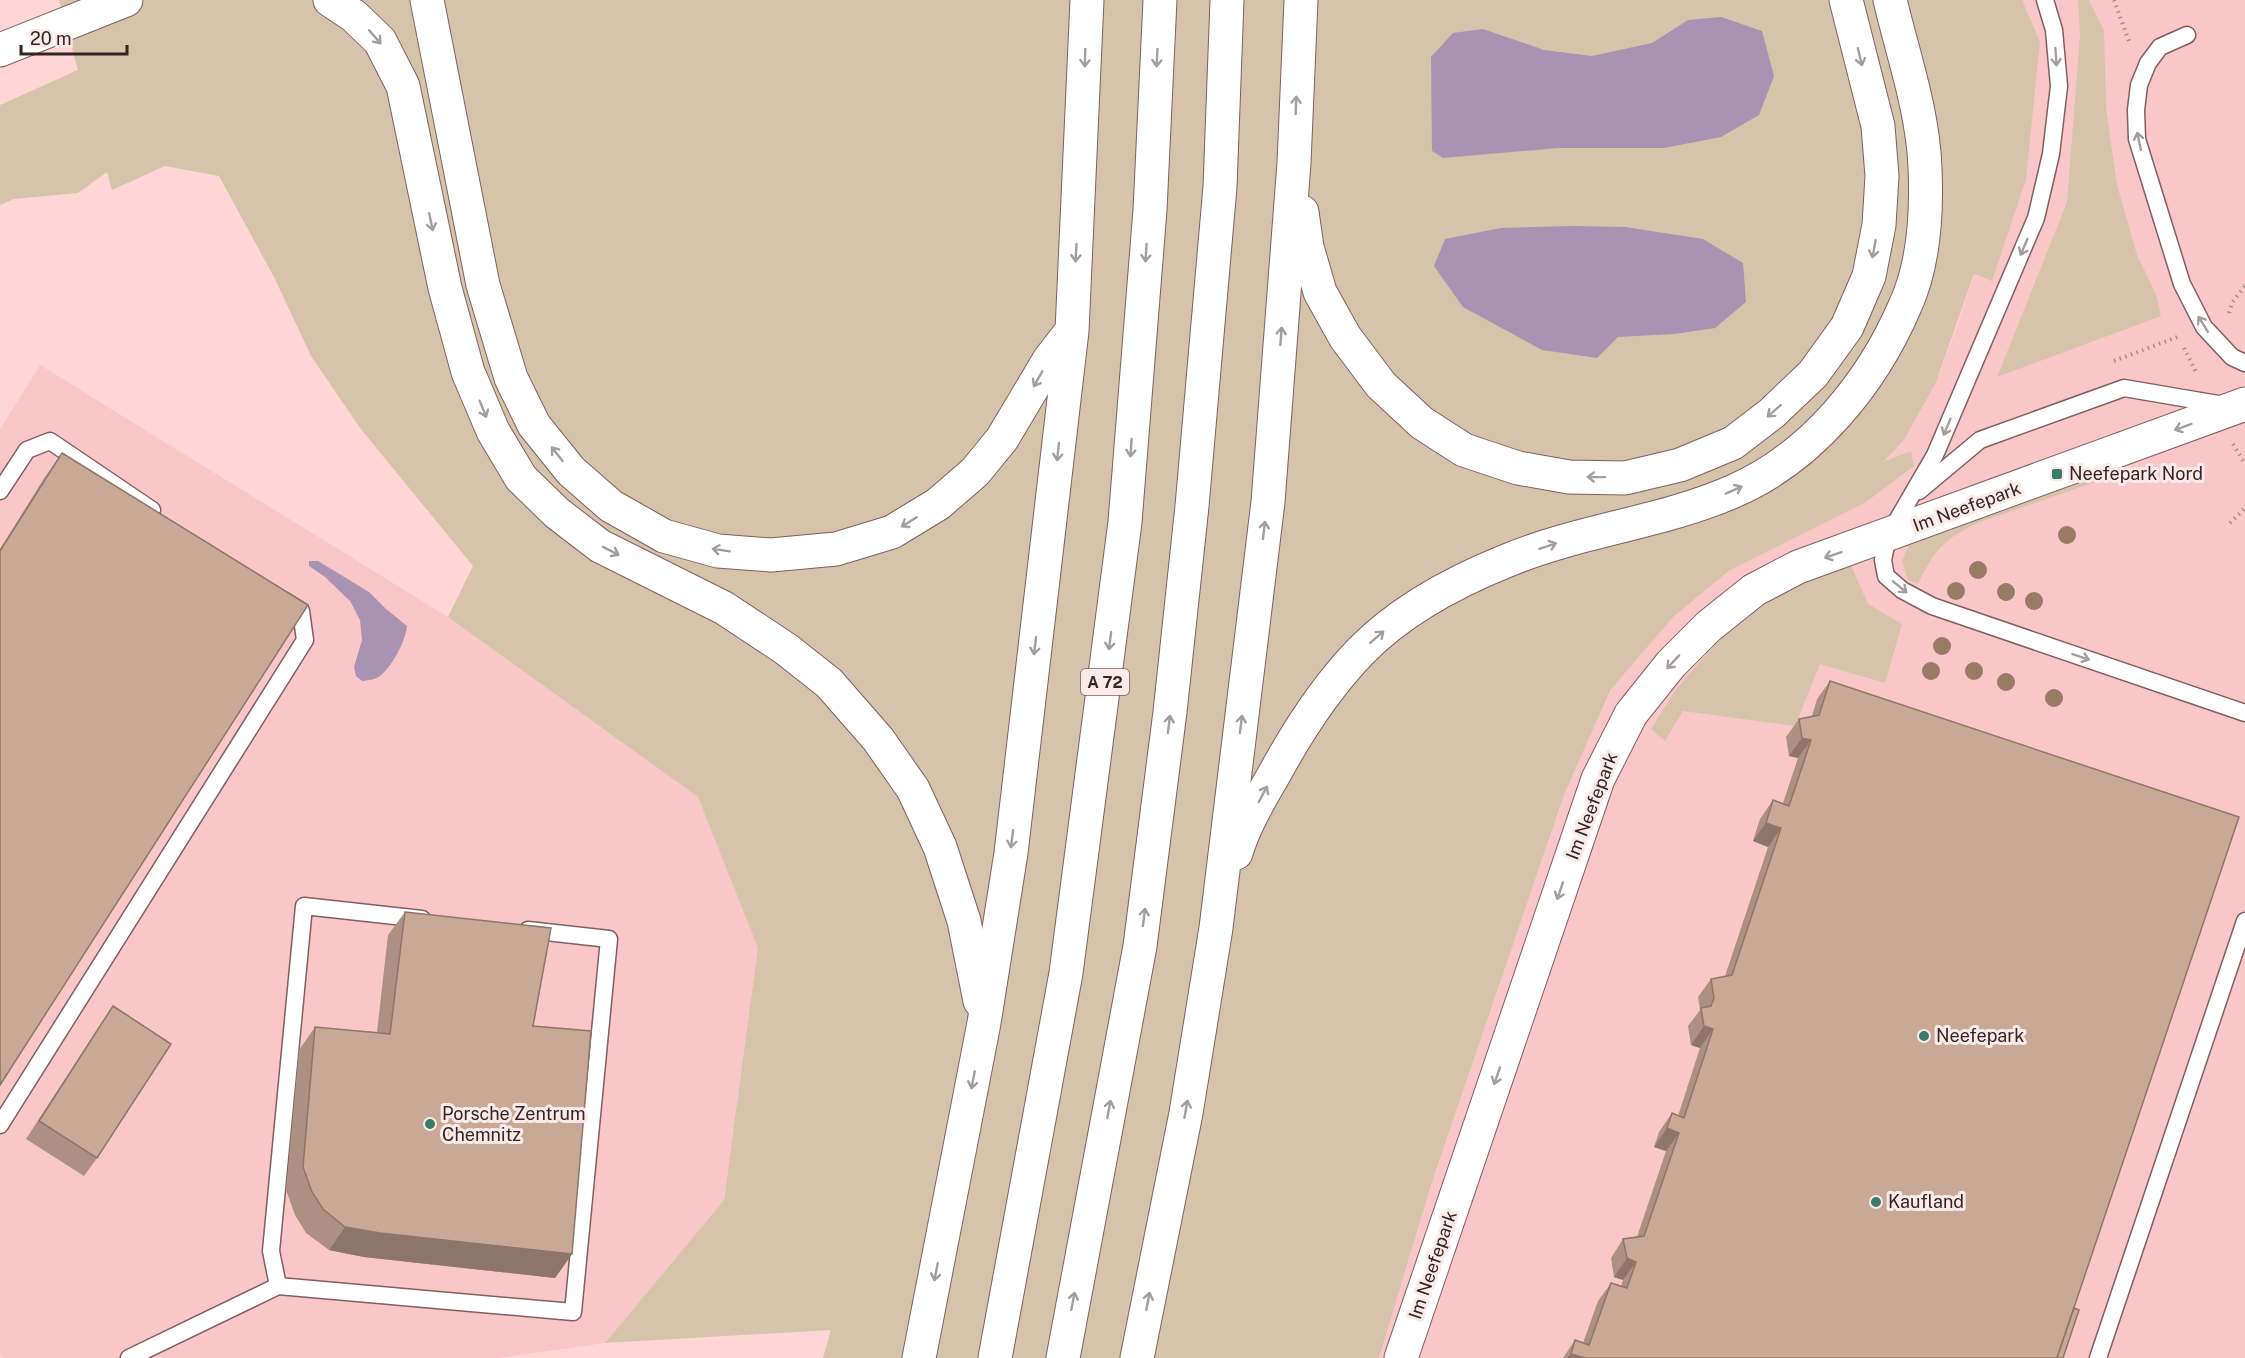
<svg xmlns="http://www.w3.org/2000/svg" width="2245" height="1358" font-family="'Public Sans',sans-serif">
<rect width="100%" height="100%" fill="#ffd5d6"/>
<g fill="#f9c7c8">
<polygon points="1966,0 2245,0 2245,1358 1379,1358 1432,1182 1564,795 1631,645 1936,382 1957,326 1990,228"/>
<polygon points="40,365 448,617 698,797 759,945 724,1200 605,1343 499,1358 4,1358 0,1353 0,429"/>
</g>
<g fill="#d5c4a9">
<polygon points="59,0 2022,0 2040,42 2026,179 1992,281 1974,274 1936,382 1904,440 1883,462 1911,451 1914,466 1866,502 1730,570 1674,616 1611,689 1564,795 1432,1182 1379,1358 823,1358 831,1330 605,1343 724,1200 758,948 698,797 448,617 473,566 360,428 311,356 275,279 219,176 165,166 112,190 107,172 78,193 14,199 0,205 0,105 78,70"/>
<polygon points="2078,0 2089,0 2104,30 2106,108 2117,185 2137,255 2156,294 2161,316 1997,377 2067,202 2080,35"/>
<path d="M 2122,466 L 2124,472 L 1980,522 C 1945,538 1934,550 1918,584 L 1908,580 L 1902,561 L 1909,545 Z"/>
<polygon points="1851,565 1868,604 1902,624 1885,683 1820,664 1795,726 1683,711 1665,741 1651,729 1677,688 1719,640 1765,604 1804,584"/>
</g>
<g fill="#a893b2">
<polygon points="1721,17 1762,31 1774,76 1759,115 1721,137 1664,148 1559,148 1443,158 1432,151 1431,57 1453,33 1483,29 1544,50 1592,56 1652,43 1688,20"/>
<polygon points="1571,226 1625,227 1703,239 1743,263 1746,302 1715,328 1674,334 1618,337 1597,358 1542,350 1463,307 1434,266 1445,239 1501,228"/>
<path d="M 309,561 L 318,561 L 369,592 L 385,608 L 407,626 C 406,640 392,667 380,676 C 375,680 369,680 362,681 L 356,676 L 354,667 L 362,640 L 360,620 L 350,601 L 325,577 L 309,566 Z"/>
</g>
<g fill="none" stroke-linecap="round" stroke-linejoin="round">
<defs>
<g id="lane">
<polyline points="2045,0 2054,30 2059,86 2051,154 2036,218 1935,455 1888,536 1883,560 1886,576 1902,590 1932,606 2245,713"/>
<polyline points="2187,35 2160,47 2148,63 2139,85 2136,110 2137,139 2182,284 2204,327 2232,357 2245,363"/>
<polyline points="0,491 27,450 50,441 152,510"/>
<polyline points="1919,491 1980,440 2124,388 2224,405"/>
<polyline points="0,1125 305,640 301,611 285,601"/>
<polyline points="278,1286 271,1251 304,906 422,919"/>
<polyline points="129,1358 278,1286 573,1312 609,939 528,930"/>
<polyline points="2098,1358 2245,921"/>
</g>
<polyline id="street" points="1401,1358 1598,779 1631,714 1671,664 1709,626 1754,590 1798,567 2245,404"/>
<g id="highway">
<polyline points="330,0 354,16 380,41 403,86 445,288 468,372 493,431 521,478 557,513 600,546 724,608 786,649 829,683 878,739 913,789 940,847 964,921 980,1001"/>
<polyline points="427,0 483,285 511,378 534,425 571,471 611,506 664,536 718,551 771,555 836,549 892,532 938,504 975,472 1002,439 1049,360 1070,333"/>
<polyline points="0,50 126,0"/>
<polyline points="1302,212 1307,247 1320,292 1345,337 1381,385 1422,423 1464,450 1518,468 1569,477 1625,478 1680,465 1733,443 1772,413 1813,374 1847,327 1869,276 1879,225 1882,176 1878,126 1846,0"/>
<path d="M 1236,853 C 1244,825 1261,797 1276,771 C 1299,729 1327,686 1361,651 C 1400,611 1454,582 1506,561 C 1580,530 1661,523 1734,491 C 1812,457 1872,383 1905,306 C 1924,265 1927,213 1925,168 C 1923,111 1903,55 1890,0"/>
<polyline points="919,1358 984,1023 1011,853 1072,331 1087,0"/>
<polyline points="995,1358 1066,973 1125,522 1150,210 1160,0"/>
<polyline points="1063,1358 1140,946 1170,712 1192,506 1220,187 1227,0"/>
<polyline points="1137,1358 1186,1113 1216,928 1268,502 1294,163 1301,0"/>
</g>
</defs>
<use href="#lane" stroke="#825e5f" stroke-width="19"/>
<use href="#street" stroke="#825e5f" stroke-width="35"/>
<use href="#highway" stroke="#825e5f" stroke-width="35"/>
<g stroke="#ab8c8d" stroke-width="4" stroke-dasharray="1.5 4.5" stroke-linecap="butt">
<polyline points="2114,0 2130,44"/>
<polyline points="2229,313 2232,303 2245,286"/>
<polyline points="2184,348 2197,374"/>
<polyline points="2114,361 2180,336"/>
<polyline points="2233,444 2245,464"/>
<polyline points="2230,523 2245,508"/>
</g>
<use href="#lane" stroke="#fff" stroke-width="16"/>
<use href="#street" stroke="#fff" stroke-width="33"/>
<use href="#highway" stroke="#fff" stroke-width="33"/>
</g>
<g fill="#997a62">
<circle cx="2067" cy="535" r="9"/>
<circle cx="1978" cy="570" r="9"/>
<circle cx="1956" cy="591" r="9"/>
<circle cx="2006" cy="592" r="9"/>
<circle cx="2034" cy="601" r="9"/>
<circle cx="1942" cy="646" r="9"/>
<circle cx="1931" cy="671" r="9"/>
<circle cx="1974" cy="671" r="9"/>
<circle cx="2006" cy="682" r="9"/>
<circle cx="2054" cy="698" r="9"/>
</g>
<g fill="#ad9081">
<polygon points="62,453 0,1085 0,549 45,477"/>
<polygon points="1830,681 2074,1308 2063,1358 1563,1358 1575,1340 1583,1343 1598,1301 1611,1283 1621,1286 1623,1280 1614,1277 1611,1258 1623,1239 1637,1237 1666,1151 1654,1147 1659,1132 1672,1113 1678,1116 1700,1048 1691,1045 1688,1026 1700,1010 1698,997 1711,979 1725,976 1768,847 1753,841 1760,819 1773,800 1783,803 1798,758 1789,756 1786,737 1799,719 1812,716 1817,699"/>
<polygon points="405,912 533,1026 572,1254 555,1278 364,1257 329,1250 306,1233 295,1215 286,1190 299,1050 315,1027 377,1032 388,935"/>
<polygon points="113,1006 97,1158 84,1176 26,1139 100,1025"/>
</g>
<g fill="#8d7669">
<polygon points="1802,738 1811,740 1798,758 1789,756"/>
<polygon points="1766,823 1781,828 1768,847 1753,841"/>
<polygon points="1704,1026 1713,1029 1700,1048 1691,1045"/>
<polygon points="1667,1128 1679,1133 1666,1151 1654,1147"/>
<polygon points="345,1227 572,1254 555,1278 364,1257 329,1250"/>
<polygon points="1627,1258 1636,1262 1623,1280 1614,1277"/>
<polygon points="1571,1354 1585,1358 1567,1358"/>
</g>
<g fill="#c9a896" stroke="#8d7669" stroke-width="1.5">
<polygon points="62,453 308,605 0,1085 0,551"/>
<polygon points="1830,681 2239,817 2057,1358 1585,1358 1571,1354 1575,1340 1589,1345 1611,1283 1627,1288 1636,1262 1627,1258 1623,1239 1644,1236 1679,1133 1667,1128 1672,1113 1684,1118 1713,1029 1704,1026 1701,1008 1711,1006 1714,998 1711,979 1732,975 1781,828 1766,823 1773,800 1789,806 1811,740 1802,738 1799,719 1819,715"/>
<polygon points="405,912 551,928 533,1026 591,1031 572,1254 380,1233 345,1227 323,1209 312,1192 303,1167 315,1027 390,1034"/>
<polygon points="113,1006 171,1044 97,1158 39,1121"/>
<polygon points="2074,1308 2079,1310 2063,1358 2057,1358"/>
</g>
<defs><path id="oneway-shaft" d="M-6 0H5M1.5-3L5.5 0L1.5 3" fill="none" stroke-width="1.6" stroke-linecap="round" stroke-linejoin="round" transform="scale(1.5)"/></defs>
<g stroke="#a49d9d">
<use href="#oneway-shaft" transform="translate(375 37) rotate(49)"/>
<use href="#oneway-shaft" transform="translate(1860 57) rotate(76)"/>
<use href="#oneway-shaft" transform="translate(2056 57) rotate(86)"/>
<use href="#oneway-shaft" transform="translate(1085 58) rotate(92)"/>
<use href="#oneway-shaft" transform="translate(1157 58) rotate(93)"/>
<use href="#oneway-shaft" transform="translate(1296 105) rotate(-88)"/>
<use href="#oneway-shaft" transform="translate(2139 141) rotate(-102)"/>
<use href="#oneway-shaft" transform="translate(431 222) rotate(78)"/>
<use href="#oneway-shaft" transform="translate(2024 247) rotate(113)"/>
<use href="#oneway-shaft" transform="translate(1874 249) rotate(100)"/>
<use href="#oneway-shaft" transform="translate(1076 253) rotate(93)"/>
<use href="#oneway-shaft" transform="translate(1146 253) rotate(94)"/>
<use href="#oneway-shaft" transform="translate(2203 324) rotate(-122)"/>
<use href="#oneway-shaft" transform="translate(1281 336) rotate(-86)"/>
<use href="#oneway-shaft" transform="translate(1038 379) rotate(120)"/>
<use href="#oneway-shaft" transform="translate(483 409) rotate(68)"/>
<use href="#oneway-shaft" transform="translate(1774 411) rotate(139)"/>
<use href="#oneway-shaft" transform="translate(1947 427) rotate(113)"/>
<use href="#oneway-shaft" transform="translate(2183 427) rotate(160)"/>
<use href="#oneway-shaft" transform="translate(1131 448) rotate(94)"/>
<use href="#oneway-shaft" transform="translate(1058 452) rotate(96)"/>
<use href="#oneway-shaft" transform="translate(557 454) rotate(-128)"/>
<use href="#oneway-shaft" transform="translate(1596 477) rotate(-179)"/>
<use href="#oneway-shaft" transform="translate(1734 490) rotate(-24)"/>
<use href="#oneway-shaft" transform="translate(909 522) rotate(148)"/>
<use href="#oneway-shaft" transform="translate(1264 530) rotate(-83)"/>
<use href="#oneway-shaft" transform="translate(1548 546) rotate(-19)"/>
<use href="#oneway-shaft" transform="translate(721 550) rotate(-171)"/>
<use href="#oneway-shaft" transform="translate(611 551) rotate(27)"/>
<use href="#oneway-shaft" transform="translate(1833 555) rotate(161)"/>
<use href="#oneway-shaft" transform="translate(1900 587) rotate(39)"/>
<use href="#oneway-shaft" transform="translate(1377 637) rotate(-41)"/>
<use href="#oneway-shaft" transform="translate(1110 641) rotate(97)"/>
<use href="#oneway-shaft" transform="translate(1035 646) rotate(97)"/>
<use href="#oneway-shaft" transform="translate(2081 657) rotate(19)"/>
<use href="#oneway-shaft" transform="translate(1673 662) rotate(133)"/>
<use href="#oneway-shaft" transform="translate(1169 724) rotate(-83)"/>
<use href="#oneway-shaft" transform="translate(1241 724) rotate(-83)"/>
<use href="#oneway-shaft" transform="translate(1263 794) rotate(-62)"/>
<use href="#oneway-shaft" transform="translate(1012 839) rotate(97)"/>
<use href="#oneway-shaft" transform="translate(1560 891) rotate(109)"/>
<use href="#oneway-shaft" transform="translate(1144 917) rotate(-83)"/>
<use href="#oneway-shaft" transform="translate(1497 1076) rotate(109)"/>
<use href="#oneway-shaft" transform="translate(973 1080) rotate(101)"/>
<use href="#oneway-shaft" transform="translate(1109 1109) rotate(-79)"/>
<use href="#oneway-shaft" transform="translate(1186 1109) rotate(-80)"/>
<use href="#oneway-shaft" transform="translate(936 1272) rotate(101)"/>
<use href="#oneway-shaft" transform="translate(1073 1301) rotate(-79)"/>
<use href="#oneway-shaft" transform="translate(1148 1301) rotate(-79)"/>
</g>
<g fill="#3a7b6a" stroke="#fbeae9" stroke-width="2">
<rect x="2051" y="468" width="12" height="12" rx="3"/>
<circle cx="1924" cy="1036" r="6"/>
<circle cx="430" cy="1124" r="6"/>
<circle cx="1876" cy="1202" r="6"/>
</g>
<g text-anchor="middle" stroke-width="6" stroke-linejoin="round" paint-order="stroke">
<rect fill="#fbeae9" stroke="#706060" stroke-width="1.5" x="1081" y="669" width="48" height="26" rx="4.5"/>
<g font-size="16" font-weight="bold" fill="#342525">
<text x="1105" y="688">A 72</text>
</g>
<g font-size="18" fill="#342525" stroke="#fbeae9" text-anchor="start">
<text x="2069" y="480">Neefepark Nord</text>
<text x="1936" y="1042">Neefepark</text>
<text x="442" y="1120">Porsche Zentrum<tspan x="442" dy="21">Chemnitz</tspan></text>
<text x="1888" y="1208">Kaufland</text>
</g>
<g font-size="18" fill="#342525" stroke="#fbeae9">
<text transform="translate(1967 507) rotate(-20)" y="6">Im Neefepark</text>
<text transform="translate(1592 806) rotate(-69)" y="6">Im Neefepark</text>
<text transform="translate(1433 1265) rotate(-71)" y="6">Im Neefepark</text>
</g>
</g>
<path d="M21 45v9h106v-9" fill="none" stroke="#342525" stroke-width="3"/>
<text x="30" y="45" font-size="18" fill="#342525" stroke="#fbeae9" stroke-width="4.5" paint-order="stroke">20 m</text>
</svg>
